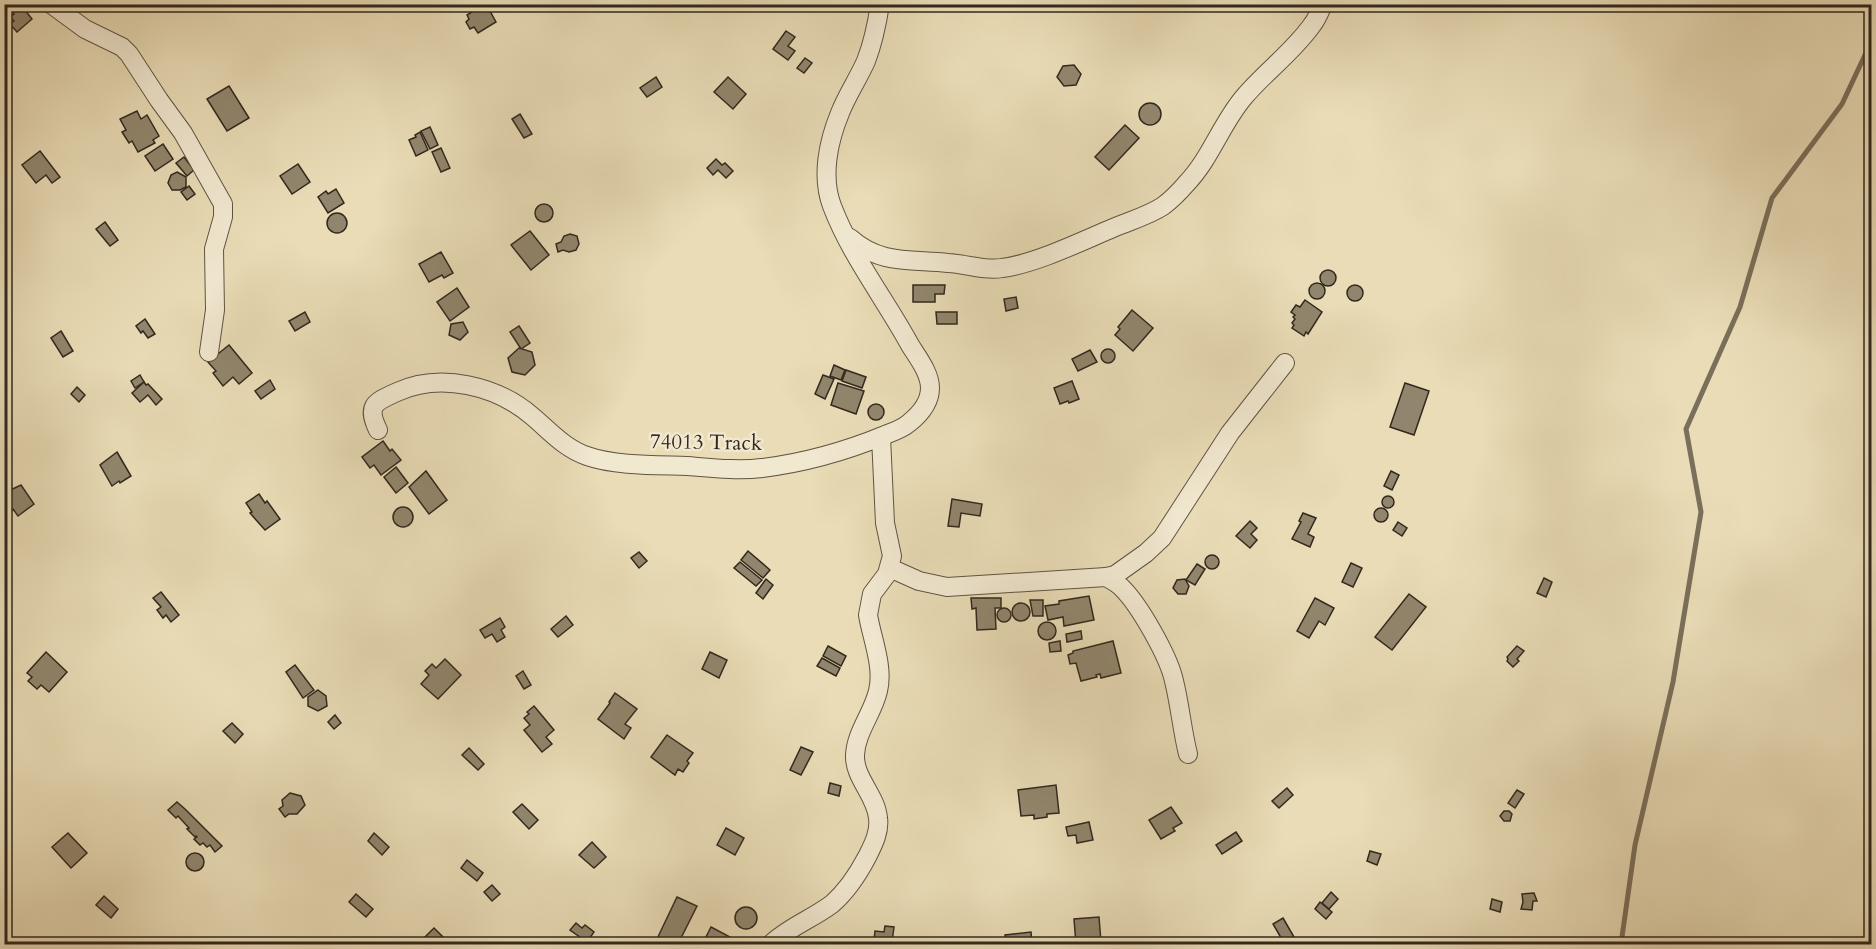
<svg xmlns="http://www.w3.org/2000/svg" width="1876" height="949" font-family="Cardo,serif">
<rect width="100%" height="100%" fill="#e9dcb6"/>
<filter id="stains"><feTurbulence type="fractalNoise" baseFrequency=".00333" numOctaves="4"/><feColorMatrix values="0 0 0 0 .2 0 0 0 0 .09 0 0 0 0 .02 0 0 0 .5 -.17"/></filter>
<radialGradient id="worn" r=".72"><stop offset=".6" stop-color="#630" stop-opacity="0"/><stop offset="1" stop-color="#630" stop-opacity=".3"/></radialGradient>
<g fill="none" stroke-linecap="round" stroke-linejoin="round">
<polyline stroke="#7a6f5a" stroke-width="5" points="1621,944 1635,845 1673,682 1701,512 1686,429 1740,307 1772,198 1842,104 1872,40"/>
</g>
<g fill="#91866d" stroke="#31281e" stroke-width="1.5">
<polygon points="17,4 20,4 32,19 17,32 10,24 14,21 10,17 14,14 11,10"/>
<polygon points="484,4 486,4 496,22 478,33 474,27 470,29 466,22 469,19 467,15"/>
<polygon points="786,31 795,37 788,46 795,51 788,60 773,49"/>
<polygon points="805,58 812,63 804,73 797,68"/>
<polygon points="1074,65 1081,74 1076,85 1064,86 1057,77 1063,66"/>
<polygon points="656,77 662,87 647,97 640,88"/>
<polygon points="728,77 746,94 733,109 714,92"/>
<polygon points="229,86 249,118 227,131 207,99"/>
<circle cx="1150" cy="114" r="11"/>
<polygon points="137,111 141,119 147,115 159,136 153,140 155,143 138,152 132,141 129,143 122,132 126,130 120,119"/>
<polygon points="520,114 532,134 524,138 512,119"/>
<polygon points="1125,125 1139,138 1109,170 1095,157"/>
<polygon points="430,127 438,145 430,149 421,131"/>
<polygon points="420,132 428,150 416,156 409,140 416,137 415,135"/>
<polygon points="163,144 173,159 155,171 145,156"/>
<polygon points="441,148 450,168 441,172 432,152"/>
<polygon points="40,151 60,177 52,183 46,175 36,183 22,165"/>
<polygon points="184,157 194,170 187,176 176,163"/>
<polygon points="716,159 722,165 725,163 733,171 726,178 718,170 713,175 707,168"/>
<polygon points="298,164 310,182 292,194 280,176"/>
<polygon points="177,172 186,177 186,187 180,190 172,190 168,183 171,175"/>
<polygon points="189,186 195,194 187,200 181,192"/>
<polygon points="336,189 344,203 328,213 318,197 326,191 328,194"/>
<circle cx="544" cy="213" r="9"/>
<circle cx="337" cy="223" r="10"/>
<polygon points="105,222 118,240 110,246 96,229"/>
<polygon points="530,231 549,255 531,270 511,245"/>
<polygon points="570,234 577,236 579,244 576,250 569,252 563,250 558,252 556,244 561,242 564,236"/>
<polygon points="441,252 453,273 444,278 442,275 429,282 419,264"/>
<circle cx="1328" cy="278" r="8"/>
<circle cx="1317" cy="291" r="8"/>
<polygon points="913,285 945,285 944,294 935,294 935,302 913,302"/>
<circle cx="1355" cy="293" r="8"/>
<polygon points="457,288 469,307 450,321 437,302"/>
<polygon points="1016,297 1018,308 1006,311 1004,299"/>
<polygon points="1305,300 1322,312 1308,334 1306,332 1304,336 1292,328 1294,325 1292,323 1295,319 1293,317 1295,315 1291,312 1296,305 1300,307"/>
<polygon points="1132,310 1153,328 1133,351 1115,335 1120,329 1118,327"/>
<polygon points="305,312 310,322 295,331 289,321"/>
<polygon points="936,312 957,312 957,324 937,324"/>
<polygon points="145,319 155,334 148,338 143,331 141,333 136,326"/>
<polygon points="463,322 468,332 460,340 449,335 451,324"/>
<polygon points="519,326 530,343 521,349 510,332"/>
<polygon points="61,331 73,351 63,357 51,338"/>
<polygon points="229,345 252,373 239,384 233,377 223,386 213,373 216,371 208,362"/>
<polygon points="519,348 532,352 535,365 525,375 512,372 508,358"/>
<circle cx="1108" cy="356" r="7"/>
<polygon points="1090,350 1097,362 1078,371 1072,359"/>
<polygon points="834,365 845,370 841,380 830,376"/>
<polygon points="846,370 866,377 862,388 842,381"/>
<polygon points="140,375 144,382 135,388 131,381"/>
<polygon points="823,375 834,379 825,399 815,394"/>
<polygon points="270,380 275,389 261,399 255,391"/>
<polygon points="1072,381 1079,399 1069,403 1068,401 1060,404 1054,388"/>
<polygon points="144,382 146,385 148,384 162,399 156,405 148,395 140,402 132,393"/>
<polygon points="838,383 864,391 856,414 831,405"/>
<polygon points="1405,383 1429,391 1414,435 1390,427"/>
<polygon points="77,387 85,395 79,402 71,394"/>
<circle cx="876" cy="412" r="8"/>
<polygon points="383,441 390,451 392,449 401,460 381,475 374,465 370,468 362,457"/>
<polygon points="117,452 131,476 120,483 119,481 112,486 100,465"/>
<polygon points="396,467 408,483 396,493 384,477"/>
<polygon points="426,471 447,500 429,514 409,487"/>
<polygon points="1391,471 1399,475 1392,490 1384,486"/>
<polygon points="21,485 34,504 18,516 13,509 9,512 4,506 7,503 4,499 4,493"/>
<polygon points="259,494 265,503 267,501 280,519 265,530 250,513 252,512 246,503"/>
<circle cx="1388" cy="502" r="6"/>
<polygon points="952,499 982,504 980,516 961,513 959,527 948,526"/>
<circle cx="403" cy="517" r="10"/>
<circle cx="1381" cy="515" r="7"/>
<polygon points="1303,513 1316,518 1308,534 1314,537 1310,547 1292,539 1301,522 1299,521"/>
<polygon points="1250,521 1257,528 1251,534 1257,540 1250,548 1236,536"/>
<polygon points="1398,522 1407,528 1402,536 1393,530"/>
<polygon points="748,551 770,570 763,578 741,560"/>
<polygon points="639,552 647,561 639,568 631,558"/>
<circle cx="1212" cy="562" r="7"/>
<polygon points="740,562 762,580 756,586 734,568"/>
<polygon points="1351,563 1362,568 1353,587 1342,582"/>
<polygon points="1197,564 1205,569 1195,585 1186,580"/>
<polygon points="1544,578 1552,582 1546,597 1537,593"/>
<polygon points="766,579 773,585 763,599 756,593"/>
<polygon points="1185,579 1189,586 1186,594 1178,594 1173,588 1177,580"/>
<polygon points="161,592 179,615 171,622 166,615 163,618 157,610 161,607 153,598"/>
<polygon points="1409,594 1426,607 1392,650 1375,637"/>
<polygon points="1089,596 1094,620 1064,626 1063,617 1048,620 1045,606 1059,604 1059,601"/>
<polygon points="971,598 1001,598 1001,608 995,608 996,629 977,630 976,608 972,609"/>
<polygon points="1315,598 1334,608 1325,625 1319,621 1309,638 1297,631"/>
<polygon points="1030,600 1043,600 1043,616 1033,616"/>
<circle cx="1021" cy="612" r="9"/>
<circle cx="1004" cy="615" r="7"/>
<polygon points="566,616 573,625 558,637 551,629"/>
<polygon points="500,618 505,627 501,630 505,637 497,642 492,634 485,638 480,630"/>
<circle cx="1047" cy="631" r="9"/>
<polygon points="1081,631 1082,639 1067,642 1066,634"/>
<polygon points="1060,641 1061,651 1050,652 1049,643"/>
<polygon points="1113,641 1121,673 1101,678 1100,674 1096,675 1097,677 1081,681 1076,663 1070,664 1068,655 1073,653 1073,651"/>
<polygon points="828,646 846,656 841,666 823,656"/>
<polygon points="1517,646 1524,651 1517,659 1519,661 1513,667 1507,661 1508,659 1507,657"/>
<polygon points="46,652 67,672 49,692 41,685 37,689 28,681 32,677 27,673"/>
<polygon points="710,652 727,660 719,678 702,669"/>
<polygon points="822,658 840,668 836,676 817,666"/>
<polygon points="445,659 461,675 438,699 421,684 429,675 425,671 432,664 436,668"/>
<polygon points="295,665 314,690 303,698 286,672"/>
<polygon points="523,671 531,685 524,689 516,676"/>
<polygon points="318,690 326,696 327,706 318,711 308,706 308,697"/>
<polygon points="615,693 637,709 625,724 631,728 624,739 598,719 610,703 609,702"/>
<polygon points="534,706 554,730 546,737 552,744 542,752 524,730 530,725 524,718 529,714 527,712"/>
<polygon points="335,715 341,723 334,729 328,722"/>
<polygon points="232,723 243,734 235,743 223,731"/>
<polygon points="667,735 693,753 687,761 689,763 683,772 678,769 675,775 651,757"/>
<polygon points="801,747 813,752 801,775 790,770"/>
<polygon points="469,748 484,764 478,770 462,755"/>
<polygon points="830,783 841,786 839,796 828,793"/>
<polygon points="1056,785 1059,813 1047,814 1047,817 1034,819 1034,815 1021,816 1018,790"/>
<polygon points="1287,788 1293,795 1279,808 1272,801"/>
<polygon points="1517,790 1524,794 1515,808 1508,803"/>
<polygon points="290,793 301,796 305,805 297,814 289,814 285,817 279,809 283,806 282,800"/>
<polygon points="177,802 185,809 222,846 215,852 210,845 207,847 203,843 200,845 194,839 197,837 196,836 195,837 187,829 189,828 178,816 176,818 168,810"/>
<polygon points="522,804 538,820 529,829 513,812"/>
<polygon points="1171,807 1182,823 1173,828 1175,831 1161,839 1149,820"/>
<polygon points="1504,811 1509,811 1512,814 1510,821 1504,821 1500,816"/>
<polygon points="1089,822 1093,840 1077,843 1076,835 1068,836 1066,827"/>
<polygon points="726,828 744,838 735,855 717,845"/>
<polygon points="1236,832 1242,841 1222,854 1216,845"/>
<polygon points="68,833 87,853 71,868 52,847"/>
<polygon points="374,833 389,847 382,855 368,841"/>
<polygon points="592,842 606,857 594,868 579,855"/>
<polygon points="1370,851 1381,854 1377,865 1367,861"/>
<circle cx="195" cy="862" r="9"/>
<polygon points="467,860 483,873 477,881 461,868"/>
<polygon points="492,885 500,894 492,901 484,892"/>
<polygon points="1331,892 1338,899 1329,909 1322,903"/>
<polygon points="1534,893 1537,901 1533,901 1532,910 1521,909 1523,902 1522,894"/>
<polygon points="356,894 373,909 366,917 349,902"/>
<polygon points="104,896 118,909 111,918 96,905"/>
<polygon points="677,897 697,906 678,944 664,944 656,941"/>
<polygon points="1492,899 1502,902 1500,912 1490,909"/>
<polygon points="1320,902 1332,912 1326,919 1315,909"/>
<circle cx="746" cy="918" r="11"/>
<polygon points="1099,917 1101,942 1076,944 1074,919"/>
<polygon points="1283,918 1294,937 1284,943 1273,924"/>
<polygon points="576,923 582,928 585,925 594,932 587,942 570,930"/>
<polygon points="885,926 894,927 892,942 874,940 875,931 884,932"/>
<polygon points="711,927 730,937 726,944 721,944 706,937"/>
<polygon points="434,928 448,942 445,944 420,944 419,943"/>
<polygon points="1031,932 1032,943 1006,944 1005,935"/>
</g>
<g fill="none" stroke-linecap="round" stroke-linejoin="round">
<defs>
<g id="street">
<polyline points="51,4 85,29 122,47 129,54 159,100 183,133 223,204 223,217 214,249 215,310 209,352"/>
<path d="M 850,238 C 880,265 911,259 948,263 C 967,264 984,271 1002,268 C 1035,264 1082,241 1113,228 C 1129,221 1148,216 1163,206 C 1171,200 1180,191 1186,184 C 1211,158 1221,124 1244,97 C 1265,72 1293,52 1312,25 C 1317,19 1320,11 1323,4"/>
<path d="M 378,430 C 366,405 375,402 397,392 C 441,372 497,386 532,416 C 550,431 564,448 587,456 C 615,466 657,465 687,466 C 712,468 738,471 762,468 C 803,463 846,451 885,435 C 893,432 902,429 909,423 C 919,415 930,403 930,388 C 930,373 918,358 910,345 C 885,299 851,256 832,206 C 821,177 828,142 840,113 C 847,95 858,79 866,61 C 873,43 877,24 880,4"/>
<path d="M 890,568 L 919,581 L 947,587 L 1106,577 C 1111,580 1117,583 1121,587 C 1139,604 1169,657 1174,681 C 1180,705 1182,730 1188,754"/>
<polyline points="1106,577 1115,575 1146,553 1162,538 1230,433 1285,363"/>
<path d="M 771,944 C 789,927 812,919 832,904 C 847,891 858,874 867,857 C 873,845 880,832 878,818 C 876,795 854,778 855,755 C 856,732 873,713 878,691 C 884,667 872,639 868,615 L 872,594 L 887,574 L 892,556 L 885,523 L 881,437"/>
</g>
</defs>
<use href="#street" stroke="#5f5544" stroke-width="20"/>
<use href="#street" stroke="#f1e8d0" stroke-width="18"/>
</g>
<g text-anchor="middle" stroke-width="5" stroke-linejoin="round" paint-order="stroke">
<g font-size="21" fill="#31281e" stroke="#f1e8d0">
<text transform="translate(706 442) rotate(1)" y="7">74013 Track</text>
</g>
</g>
<rect width="1876" height="949" fill="none" stroke="#e9dcb6" stroke-width="24"/>
<rect x="6" y="6" width="1864" height="937" fill="none" stroke="#31281e" stroke-width="3"/>
<rect x="12" y="12" width="1852" height="925" fill="none" stroke="#31281e" stroke-width="1.5"/>
<rect width="100%" height="100%" filter="url(#stains)"/>
<rect width="100%" height="100%" fill="url(#worn)"/>
</svg>
